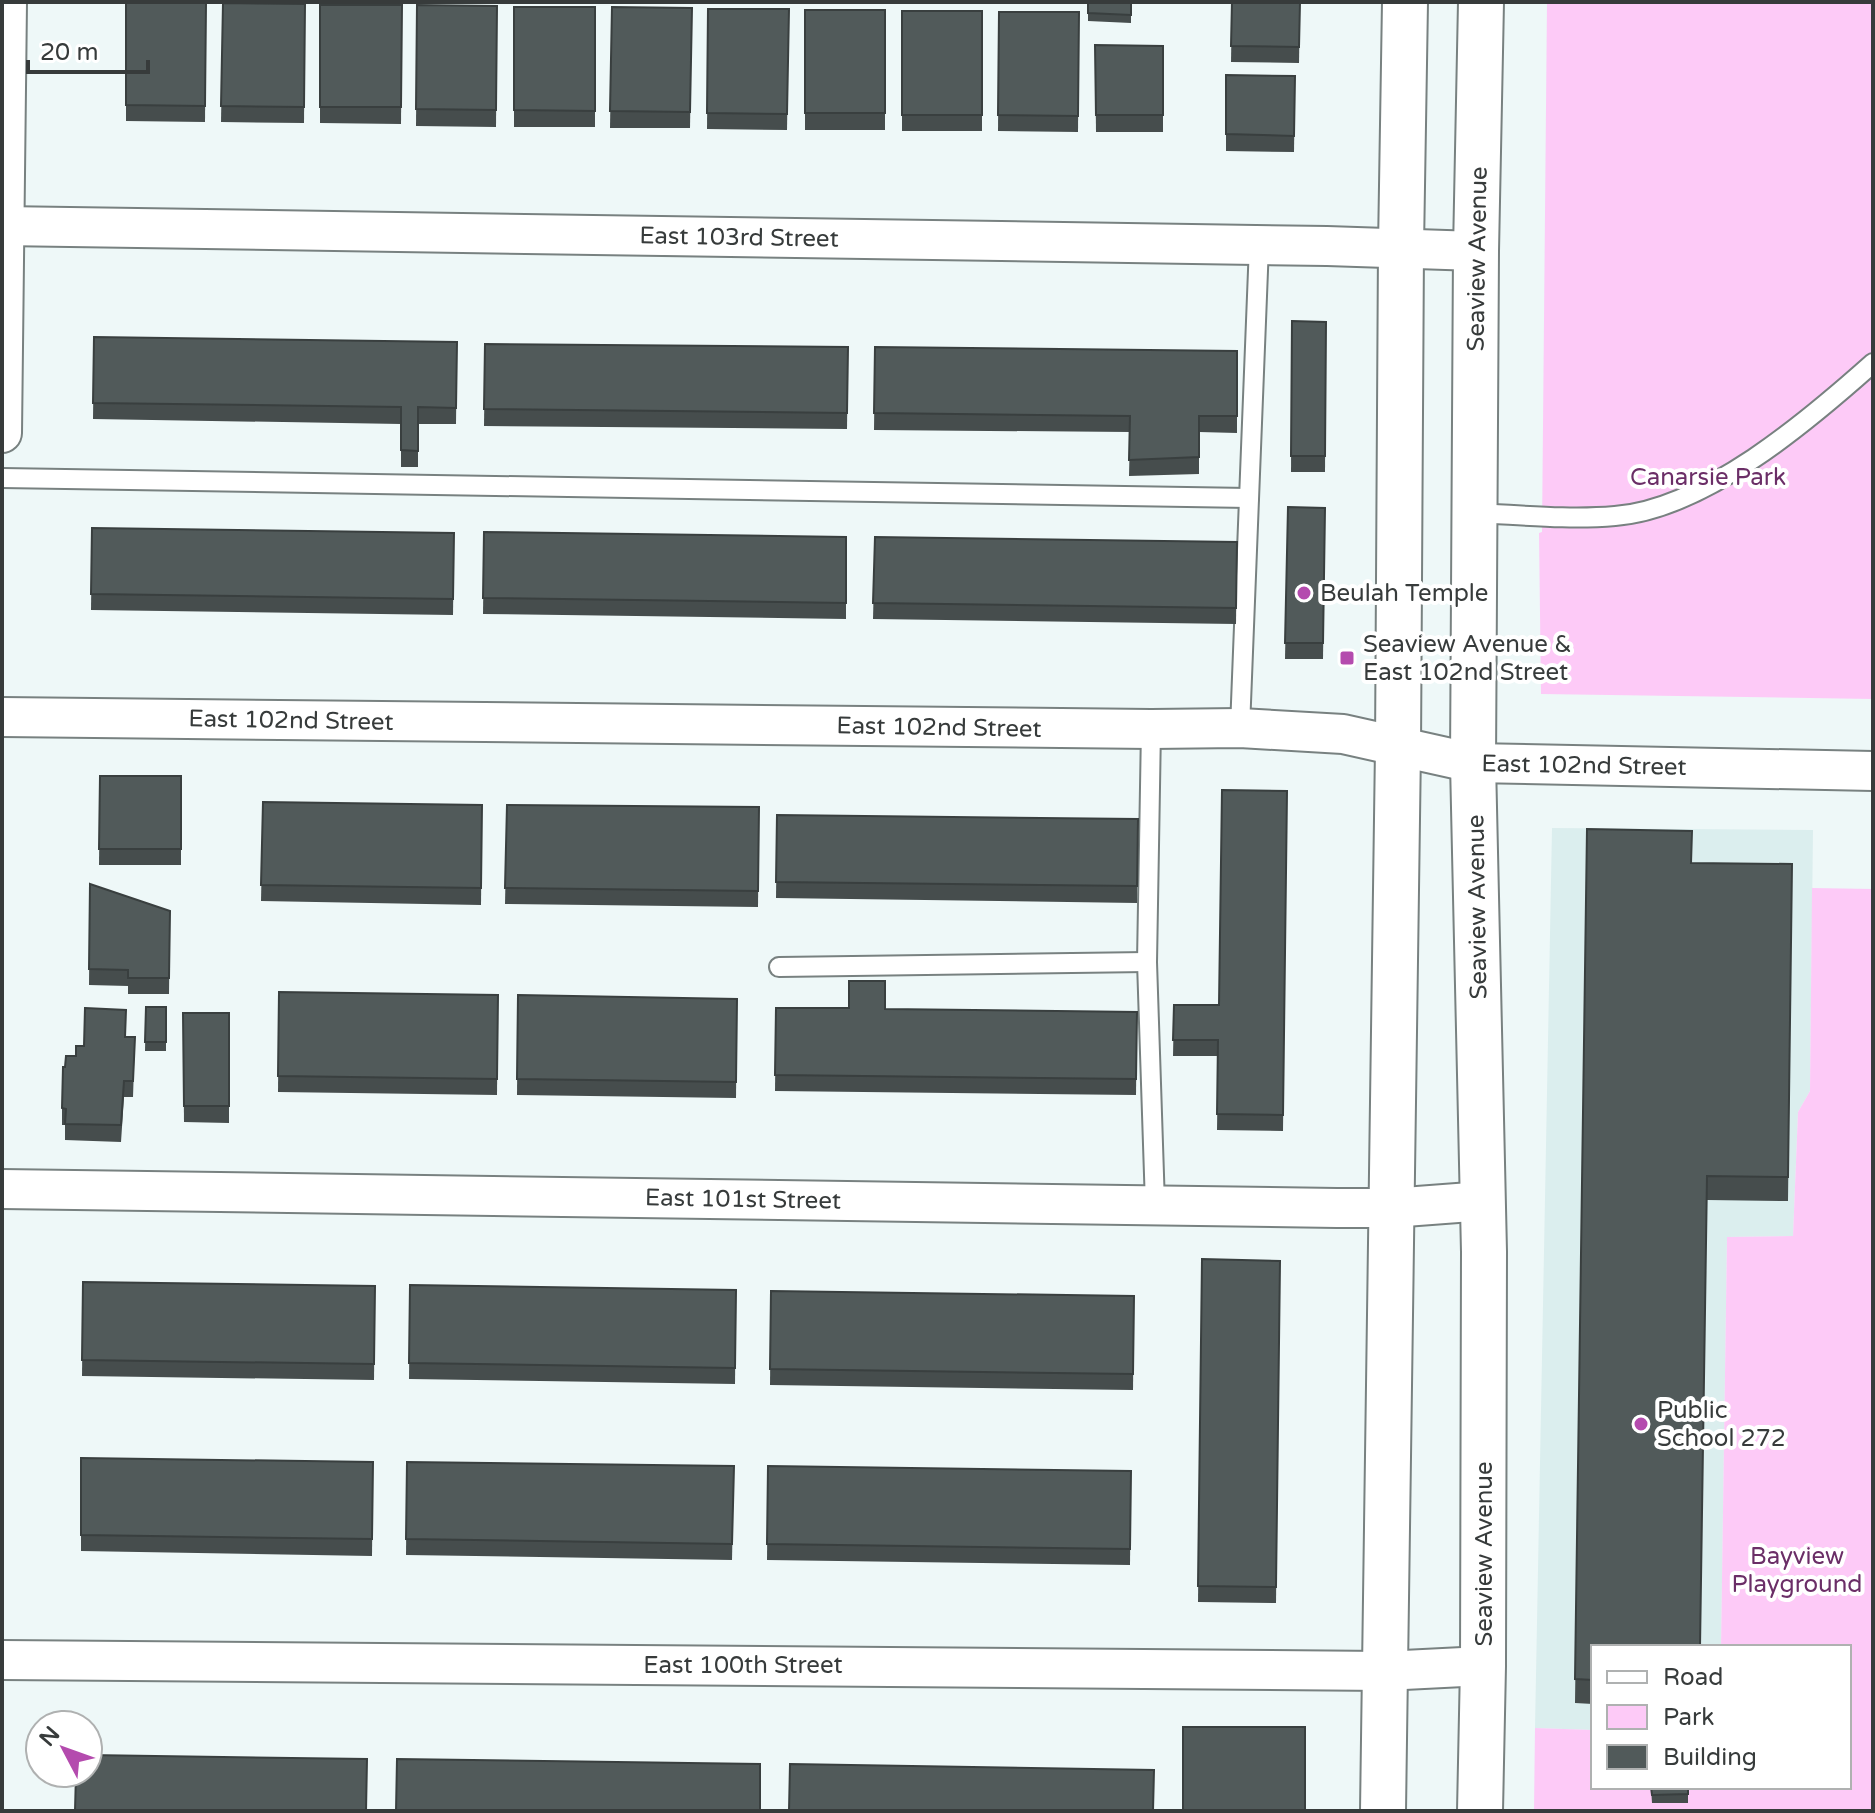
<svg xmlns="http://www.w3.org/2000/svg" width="1875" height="1813" font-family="'Varela Round',sans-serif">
<rect width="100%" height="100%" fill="#eef8f8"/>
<polygon fill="#dbeeee" points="1552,828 1813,830 1810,1091 1798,1112 1793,1236 1727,1237 1721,1647 1593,1647 1593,1730 1535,1728"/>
<g fill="#fdcaf7">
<polygon points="1547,2 1873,2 1873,699 1541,694 1539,533 1542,532"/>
<polygon points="1812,888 1873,889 1873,1811 1534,1811 1535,1728 1593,1730 1593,1787 1849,1787 1849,1647 1721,1647 1727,1237 1793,1236 1798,1112 1810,1091"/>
</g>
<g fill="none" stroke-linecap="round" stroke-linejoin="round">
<defs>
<g id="service">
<polyline points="2,478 1249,498"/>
<path d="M 1475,513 C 1521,515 1569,520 1615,516 C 1705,509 1808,421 1873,363"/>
<polyline points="1240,728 1259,245"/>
<polyline points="1151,729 1147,962 1155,1205"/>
<polyline points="779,967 1147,962"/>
</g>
<g id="minor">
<polyline points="2,226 1327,246 1476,251"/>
<polyline points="2,433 7,2"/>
<polyline points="2,717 1151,729 1240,728 1343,734 1473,763 1873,771"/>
<polyline points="2,1189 1337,1208 1391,1208 1484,1201"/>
<polyline points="2,1660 1384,1671 1483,1666"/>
</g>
<g id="tertiary">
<polyline points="1383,1811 1398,748 1401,247 1405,2"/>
<polyline points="1480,1811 1483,1666 1484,1252 1473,763 1476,251 1481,2"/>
</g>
</defs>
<use href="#service" stroke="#788180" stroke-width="22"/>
<use href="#minor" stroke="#788180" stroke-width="42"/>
<use href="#tertiary" stroke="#788180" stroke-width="48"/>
<use href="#service" stroke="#fff" stroke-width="18"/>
<use href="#minor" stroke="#fff" stroke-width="38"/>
<use href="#tertiary" stroke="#fff" stroke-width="44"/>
</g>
<g fill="#464d4d">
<polygon points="126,2 206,3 205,122 126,121"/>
<polygon points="1088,2 1131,2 1131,23 1088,21"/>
<polygon points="1232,2 1300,2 1299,63 1231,62"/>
<polygon points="223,3 305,4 304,123 221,122"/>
<polygon points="320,5 402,5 401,124 320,123"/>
<polygon points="417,5 497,6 496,127 416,126"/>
<rect x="514" y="7" width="81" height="120"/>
<polygon points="612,7 692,8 690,128 610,128"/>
<polygon points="708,9 789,9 787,130 707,129"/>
<rect x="805" y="10" width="80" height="120"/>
<rect x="902" y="11" width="80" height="120"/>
<polygon points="999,12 1079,12 1078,132 998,131"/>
<polygon points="1095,45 1163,46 1163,132 1096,132"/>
<polygon points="1226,75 1295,76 1294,152 1226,151"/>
<polygon points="1292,321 1326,322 1325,472 1291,472"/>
<polygon points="94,337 457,342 456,424 418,424 418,467 401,467 401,424 93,419"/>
<polygon points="485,344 848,347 847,429 484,426"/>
<polygon points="875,347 1237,351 1237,433 1199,432 1199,474 1129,476 1130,432 874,430"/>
<polygon points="1288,507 1325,508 1323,659 1285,659"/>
<polygon points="92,528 454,533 453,615 91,610"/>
<polygon points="484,532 846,537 846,619 483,614"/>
<polygon points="875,537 1237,542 1236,624 873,619"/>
<polygon points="100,776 181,776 181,865 99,865"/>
<polygon points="1287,791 1283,1131 1217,1130 1218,1056 1173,1056 1174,1005 1219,1005"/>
<polygon points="263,802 482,805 481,905 261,901"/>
<polygon points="507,805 759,807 758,907 505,904"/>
<polygon points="777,815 1138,819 1137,903 776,898"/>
<polygon points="1587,829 1691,863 1792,864 1788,1201 1707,1200 1593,1647 1593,1704 1575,1703"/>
<polygon points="90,884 170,911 169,994 128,994 128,986 89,985"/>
<polygon points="279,992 498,995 497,1095 278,1092"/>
<polygon points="518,995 737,999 736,1098 517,1095"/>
<polygon points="146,1007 166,1007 166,1051 145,1051"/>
<polygon points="776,1008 1137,1012 1136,1095 775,1091"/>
<polygon points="183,1013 229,1013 229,1123 184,1122"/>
<polygon points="125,1037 135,1037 133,1097 124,1097 121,1142 65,1140 65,1125 62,1125 62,1108 65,1067 84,1046"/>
<polygon points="1202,1259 1280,1261 1276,1603 1198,1602"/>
<polygon points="83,1282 375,1286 374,1380 82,1376"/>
<polygon points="410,1285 736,1290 735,1384 409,1379"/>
<polygon points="771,1291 1134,1296 1133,1390 770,1385"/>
<polygon points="81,1458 373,1462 372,1556 81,1551"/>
<polygon points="407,1462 734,1466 732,1560 406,1555"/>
<polygon points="768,1466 1131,1471 1130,1565 767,1560"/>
<polygon points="1651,1787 1688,1787 1688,1803 1652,1803"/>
</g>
<g fill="#515a5a" stroke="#393f3f" stroke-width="2">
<polygon points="126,2 206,3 205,106 126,105"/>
<polygon points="1088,2 1131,2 1131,15 1088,13"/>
<polygon points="1232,2 1300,2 1299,47 1231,46"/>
<polygon points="223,3 305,4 304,107 221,106"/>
<polygon points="320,5 402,5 401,107 320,107"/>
<polygon points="417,5 497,6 496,110 416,109"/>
<polygon points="514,7 595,7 595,111 514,110"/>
<polygon points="612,7 692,8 690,112 610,111"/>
<polygon points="708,9 789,9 787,114 707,113"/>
<rect x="805" y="10" width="80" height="103"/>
<rect x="902" y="11" width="80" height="104"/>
<polygon points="999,12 1079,12 1078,116 998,115"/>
<polygon points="1095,45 1163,46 1163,115 1096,115"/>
<polygon points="1226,75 1295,76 1294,136 1226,134"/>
<polygon points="1292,321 1326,322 1325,456 1291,456"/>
<polygon points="94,337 457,342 456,408 418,407 418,451 401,450 401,407 93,403"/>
<polygon points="485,344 848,347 847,413 484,409"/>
<polygon points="875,347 1237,351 1237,416 1199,416 1199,457 1129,460 1130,416 874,413"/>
<polygon points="1288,507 1325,508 1323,643 1285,643"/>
<polygon points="92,528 454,533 453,599 91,594"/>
<polygon points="484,532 846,537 846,603 483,598"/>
<polygon points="875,537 1237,542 1236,608 873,603"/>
<polygon points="100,776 181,776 181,849 99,849"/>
<polygon points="1222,790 1287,791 1283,1115 1217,1114 1218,1040 1173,1040 1174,1005 1219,1005"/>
<polygon points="263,802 482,805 481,888 261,885"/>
<polygon points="507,805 759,807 758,891 505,888"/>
<polygon points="777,815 1138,819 1137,886 776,882"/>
<polygon points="1587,829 1692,831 1691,863 1792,864 1788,1177 1707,1176 1700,1647 1593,1647 1593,1680 1575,1679"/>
<polygon points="90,884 170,911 169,978 128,978 128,970 89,969"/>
<polygon points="849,981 885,981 885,1009 1137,1012 1136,1079 775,1075 776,1008 849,1008"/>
<polygon points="279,992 498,995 497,1079 278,1076"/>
<polygon points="518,995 737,999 736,1082 517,1079"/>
<polygon points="146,1007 166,1007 166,1042 145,1042"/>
<polygon points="85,1008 126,1010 125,1037 135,1037 133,1081 124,1081 121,1125 65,1124 66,1109 62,1108 63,1067 65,1067 66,1056 76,1056 76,1046 84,1046"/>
<polygon points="183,1013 229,1013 229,1106 184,1106"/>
<polygon points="1202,1259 1280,1261 1276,1587 1198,1586"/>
<polygon points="83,1282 375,1286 374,1364 82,1360"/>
<polygon points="410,1285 736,1290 735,1368 409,1363"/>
<polygon points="771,1291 1134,1296 1133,1374 770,1369"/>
<polygon points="81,1458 373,1462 372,1539 81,1535"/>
<polygon points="407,1462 734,1466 732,1544 406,1539"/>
<polygon points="768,1466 1131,1471 1130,1549 767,1544"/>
<rect x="1183" y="1727" width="122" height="84"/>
<polygon points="88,1755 367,1759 366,1811 75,1811 76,1773 88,1773"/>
<polygon points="397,1759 760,1764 760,1811 396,1811"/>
<polygon points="790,1764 1154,1770 1153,1811 789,1811"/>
<polygon points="1651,1787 1688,1787 1688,1794 1652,1795"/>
</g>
<g fill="#b44bae" stroke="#fff" stroke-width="3">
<circle cx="1304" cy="593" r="8"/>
<rect x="1339" y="650" width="16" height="16" rx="4"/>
<circle cx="1641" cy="1424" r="8"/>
</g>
<g text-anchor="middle" stroke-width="8" stroke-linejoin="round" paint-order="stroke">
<g font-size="24" fill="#373b3b" stroke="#fff">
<text transform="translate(739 237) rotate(1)" y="8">East 103rd Street</text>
<text transform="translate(1477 259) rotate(-89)" y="8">Seaview Avenue</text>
<text transform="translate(291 720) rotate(1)" y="8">East 102nd Street</text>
<text transform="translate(939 727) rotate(1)" y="8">East 102nd Street</text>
<text transform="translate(1584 765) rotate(1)" y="8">East 102nd Street</text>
<text transform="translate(1477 907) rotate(-91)" y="8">Seaview Avenue</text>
<text transform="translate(743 1199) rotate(1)" y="8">East 101st Street</text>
<text transform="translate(1484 1554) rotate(-90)" y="8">Seaview Avenue</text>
<text x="743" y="1673">East 100th Street</text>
</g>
<g font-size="24" fill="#6b2e67" stroke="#fff">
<text x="1708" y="485">Canarsie Park</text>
<text x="1797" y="1564">Bayview<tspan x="1797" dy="28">Playground</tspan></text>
</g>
<g font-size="24" fill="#373b3b" stroke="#fff" text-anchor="start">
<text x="1320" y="601">Beulah Temple</text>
<text x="1363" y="652">Seaview Avenue &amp;<tspan x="1363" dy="28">East 102nd Street</tspan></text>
<text x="1657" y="1418">Public<tspan x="1657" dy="28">School 272</tspan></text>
</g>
</g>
<rect width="1875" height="1813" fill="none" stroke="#373b3b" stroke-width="8"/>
<rect x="1591" y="1645" width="260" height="144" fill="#ffffff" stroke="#afb1b1" stroke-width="2"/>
<rect x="1607" y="1671" width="40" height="12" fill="#ffffff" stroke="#afb1b1" stroke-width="2"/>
<text x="1663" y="1685" font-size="24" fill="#373b3b">Road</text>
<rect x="1607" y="1705" width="40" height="24" fill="#fdcaf7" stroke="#afb1b1" stroke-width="2"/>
<text x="1663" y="1725" font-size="24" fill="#373b3b">Park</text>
<rect x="1607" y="1745" width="40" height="24" fill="#515a5a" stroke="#afb1b1" stroke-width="2"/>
<text x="1663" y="1765" font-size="24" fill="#373b3b">Building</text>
<g transform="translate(64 1749) rotate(311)"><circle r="38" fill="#ffffff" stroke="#afb1b1" stroke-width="2"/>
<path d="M0-6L14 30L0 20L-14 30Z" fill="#b44bae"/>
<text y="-12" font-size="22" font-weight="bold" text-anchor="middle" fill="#373b3b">N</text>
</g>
<path d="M28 60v12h120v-12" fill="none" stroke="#373b3b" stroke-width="4"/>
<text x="40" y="60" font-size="24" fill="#373b3b" stroke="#ffffff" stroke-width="6" paint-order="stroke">20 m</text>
</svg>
